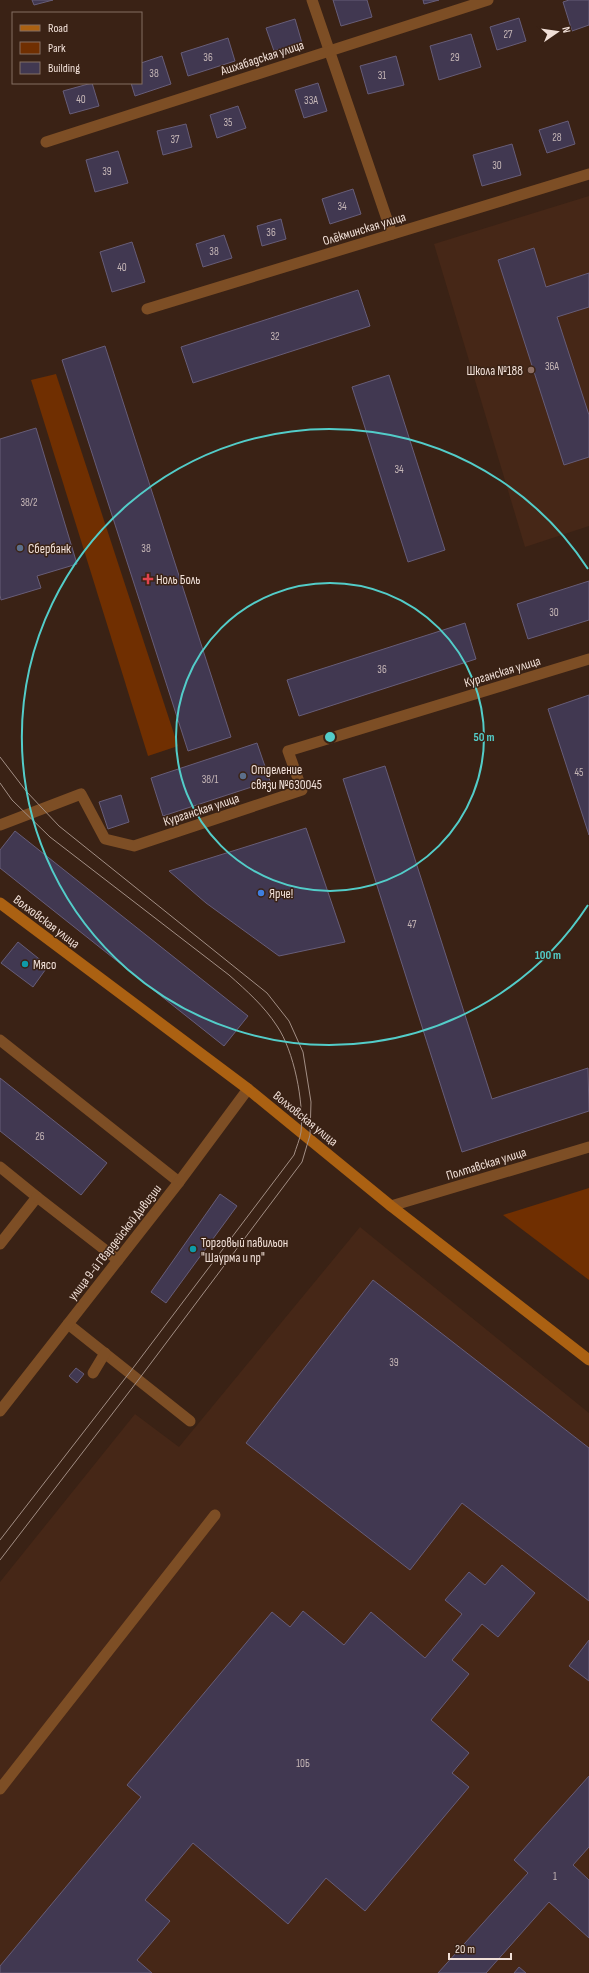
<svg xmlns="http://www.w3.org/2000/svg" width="589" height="1973" font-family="'Sofia Sans Condensed',sans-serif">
<rect width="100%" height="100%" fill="#3a2215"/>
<g fill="#462717">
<polygon points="589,196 589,526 525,547 434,244"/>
<polygon points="360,1227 589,1413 589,1973 0,1973 0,1582 135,1414 179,1447"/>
</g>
<g fill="#702f01">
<polygon points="56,374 178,746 148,756 31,380"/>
<polygon points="589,1188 589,1280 503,1215"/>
</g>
<g fill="#413851" stroke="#675d78">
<polygon points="32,0 53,0 34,5"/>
<polygon points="333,0 367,0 372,17 341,26"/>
<polygon points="423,0 439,0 424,4"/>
<polygon points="569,0 589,0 589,25 572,31 563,2"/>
<polygon points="519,18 526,41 497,50 490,27"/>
<polygon points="295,19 302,43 274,51 266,28"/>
<polygon points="471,34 481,67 439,80 430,46"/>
<polygon points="228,38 235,61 188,76 181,53"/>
<polygon points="162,56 171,84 135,96 131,83 141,83 141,63"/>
<polygon points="396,56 404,85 368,94 360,66"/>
<polygon points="92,83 99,106 70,114 63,91"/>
<polygon points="318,83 327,111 304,118 295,90"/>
<polygon points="238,106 246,128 217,138 210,115"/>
<polygon points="568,121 575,144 547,153 539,130"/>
<polygon points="186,124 192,147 163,155 157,131"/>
<polygon points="512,144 521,175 482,186 473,155"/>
<polygon points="118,151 128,183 95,192 86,160"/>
<polygon points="353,189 361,214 330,224 322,199"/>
<polygon points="281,219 286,239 262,246 257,226"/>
<polygon points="224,235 232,258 203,267 196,244"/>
<polygon points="132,242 145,282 112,292 100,252"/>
<polygon points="534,248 546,287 589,273 589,307 557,317 589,415 589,457 564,465 498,260"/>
<polygon points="358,290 370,326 193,383 181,347"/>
<polygon points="105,346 231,737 188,751 62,360"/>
<polygon points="389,375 445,550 408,562 352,387"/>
<polygon points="36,428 77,564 37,576 41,588 1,600 0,595 0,439"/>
<polygon points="589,581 589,620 528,639 517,604"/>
<polygon points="465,623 476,659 299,716 287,680"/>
<polygon points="589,695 589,835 548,709"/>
<polygon points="257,743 270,781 163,816 151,778"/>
<polygon points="385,766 492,1099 588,1068 589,1111 462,1152 343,779"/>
<polygon points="121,795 129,822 108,829 99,802"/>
<polygon points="306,828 345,942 279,956 206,903 169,871"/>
<polygon points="15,831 248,1016 224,1046 0,868 0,850"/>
<polygon points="18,942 48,966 33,987 1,963"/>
<polygon points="0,1078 107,1163 81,1195 0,1131"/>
<polygon points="220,1194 237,1206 166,1303 151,1292"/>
<polygon points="373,1280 589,1448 589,1601 462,1503 410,1570 246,1443"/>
<polygon points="76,1368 84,1374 77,1383 69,1376"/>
<polygon points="502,1565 535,1593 498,1637 482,1624 452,1660 469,1674 431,1720 469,1753 452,1773 469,1787 365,1911 326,1878 288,1924 193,1843 145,1900 170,1921 137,1960 152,1973 0,1973 0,1966 141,1797 127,1785 272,1612 290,1627 303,1611 344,1645 371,1612 425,1658 462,1614 445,1600 469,1572 485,1585"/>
<polygon points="589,1640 589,1681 569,1666"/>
<polygon points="589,1776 589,1847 573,1865 589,1880 589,1938 549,1902 486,1973 438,1973 528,1873 514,1860"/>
<polygon points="519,1967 526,1973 514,1973"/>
</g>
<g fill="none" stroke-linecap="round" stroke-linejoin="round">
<g stroke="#7d4e25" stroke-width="11">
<polyline points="0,1040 179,1182"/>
<polyline points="0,1167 37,1197 0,1244"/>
<polyline points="37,1197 118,1260"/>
<polyline points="68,1324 190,1421"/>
<polyline points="93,1373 105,1353"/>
<polyline points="0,1789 215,1515"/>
</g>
<g stroke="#7d4e25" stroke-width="11">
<polyline points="312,0 392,234"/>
<polyline points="46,142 488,0"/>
<polyline points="147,309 589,174"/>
<polyline points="0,825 81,794 105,839 134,846 302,790 288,751 589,659"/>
<polyline points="391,1206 589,1147"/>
</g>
<polyline stroke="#7d4e25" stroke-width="11" points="0,1411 179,1182 248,1089"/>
<polyline stroke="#ab6112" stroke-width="11" points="0,903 248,1089 391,1206 589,1360"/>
<g stroke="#a28e84" stroke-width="1">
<polyline points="0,757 26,791 59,826 267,993 289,1021 303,1052 311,1102 310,1135 302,1162 139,1379 0,1560"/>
<path d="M 0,783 L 12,800 L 50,837 L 229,975 C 247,991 264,1006 277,1026 C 294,1051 304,1102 301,1132 C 300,1139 296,1148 294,1155 L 130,1372 L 0,1540"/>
</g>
</g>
<g fill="none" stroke="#53cdc9" stroke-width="2">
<circle cx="330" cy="737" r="154"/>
<path d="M588 905A308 308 0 1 1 588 569"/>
</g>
<circle fill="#8d6e63" stroke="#3a2215" stroke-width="1.5" cx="531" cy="370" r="4"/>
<g fill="#5c6f8a" stroke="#3a2215" stroke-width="1.5">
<circle cx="20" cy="548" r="4"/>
<circle cx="243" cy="776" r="4"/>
</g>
<path fill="#e0444e" stroke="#3a2215" stroke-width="1.5" d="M146 573h4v4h4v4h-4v4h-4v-4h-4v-4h4z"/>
<circle fill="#3f7fe0" stroke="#3a2215" stroke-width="1.5" cx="261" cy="893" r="4"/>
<g fill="#0f9aa8" stroke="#3a2215" stroke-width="1.5">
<circle cx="25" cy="964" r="4"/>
<circle cx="193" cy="1249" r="4"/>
</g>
<g text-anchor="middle" stroke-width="3" stroke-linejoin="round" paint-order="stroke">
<g font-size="11" fill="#c5b6b6">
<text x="508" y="38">27</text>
<text x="208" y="61">36</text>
<text x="455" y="61">29</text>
<text x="154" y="77">38</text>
<text x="382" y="79">31</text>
<text x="81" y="103">40</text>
<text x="311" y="104">33А</text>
<text x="228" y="126">35</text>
<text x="557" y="141">28</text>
<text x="175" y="143">37</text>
<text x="497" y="169">30</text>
<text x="107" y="175">39</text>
<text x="342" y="210">34</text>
<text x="271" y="236">36</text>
<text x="214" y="255">38</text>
<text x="122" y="271">40</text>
<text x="275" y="340">32</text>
<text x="552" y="370">36А</text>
<text x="399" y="473">34</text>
<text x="29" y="506">38/2</text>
<text x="146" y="552">38</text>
<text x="554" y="616">30</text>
<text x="382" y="673">36</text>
<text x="579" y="776">45</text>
<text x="210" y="783">38/1</text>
<text x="412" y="928">47</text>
<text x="40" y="1140">26</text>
<text x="394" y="1366">39</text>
<text x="303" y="1767">10Б</text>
<text x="555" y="1880">1</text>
</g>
<g font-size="13" fill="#f1e0d8" stroke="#3a2215">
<text transform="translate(262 57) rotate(-18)" y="5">Ашхабадская улица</text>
<text transform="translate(364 228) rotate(-17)" y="5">Олёкминская улица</text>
<text transform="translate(502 671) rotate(-17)" y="5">Курганская улица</text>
<text transform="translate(201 809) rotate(-18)" y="5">Курганская улица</text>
<text transform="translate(47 921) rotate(37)" y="5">Волховская улица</text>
<text transform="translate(306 1118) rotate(39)" y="5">Волховская улица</text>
<text transform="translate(486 1163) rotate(-17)" y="5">Полтавская улица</text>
<text transform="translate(114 1242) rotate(-52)" y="5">улица 9-й Гвардейской Дивизии</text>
</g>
<g font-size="13" fill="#f1e0d8" stroke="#3a2215" text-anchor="start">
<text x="523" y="375" text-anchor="end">Школа №188</text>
<text x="28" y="553">Сбербанк</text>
<text x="156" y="584">Ноль Боль</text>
<text x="251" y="774">Отделение<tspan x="251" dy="15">связи №630045</tspan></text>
<text x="269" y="898">Ярче!</text>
<text x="33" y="969">Мясо</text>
<text x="201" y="1247">Торговый павильон<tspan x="201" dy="15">"Шаурма и пр"</tspan></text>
</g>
</g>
<circle cx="330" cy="737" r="6" fill="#53cdc9" stroke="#3a2215" stroke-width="2"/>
<g font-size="12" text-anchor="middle" font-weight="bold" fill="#53cdc9" stroke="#3a2215" stroke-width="3" stroke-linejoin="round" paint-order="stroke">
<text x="484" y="741">50 m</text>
<text x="548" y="959">100 m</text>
</g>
<rect x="12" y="12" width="130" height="72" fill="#3a2215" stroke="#836e63"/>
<rect x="20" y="25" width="20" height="6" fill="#ab6112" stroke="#836e63"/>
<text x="48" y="32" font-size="12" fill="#f1e0d8">Road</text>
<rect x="20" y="42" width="20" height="12" fill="#702f01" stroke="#836e63"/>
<text x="48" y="52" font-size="12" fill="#f1e0d8">Park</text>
<rect x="20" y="62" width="20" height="12" fill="#413851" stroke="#836e63"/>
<text x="48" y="72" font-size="12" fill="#f1e0d8">Building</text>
<g transform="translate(557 32) rotate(77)" stroke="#3a2215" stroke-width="3" paint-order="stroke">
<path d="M0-3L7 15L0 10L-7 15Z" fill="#f1e0d8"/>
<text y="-6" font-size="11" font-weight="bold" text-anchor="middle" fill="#f1e0d8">N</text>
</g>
<path d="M449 1953v6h62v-6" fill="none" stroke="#f1e0d8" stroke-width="2"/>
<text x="455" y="1953" font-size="12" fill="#f1e0d8" stroke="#3a2215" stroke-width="3" paint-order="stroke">20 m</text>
</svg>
